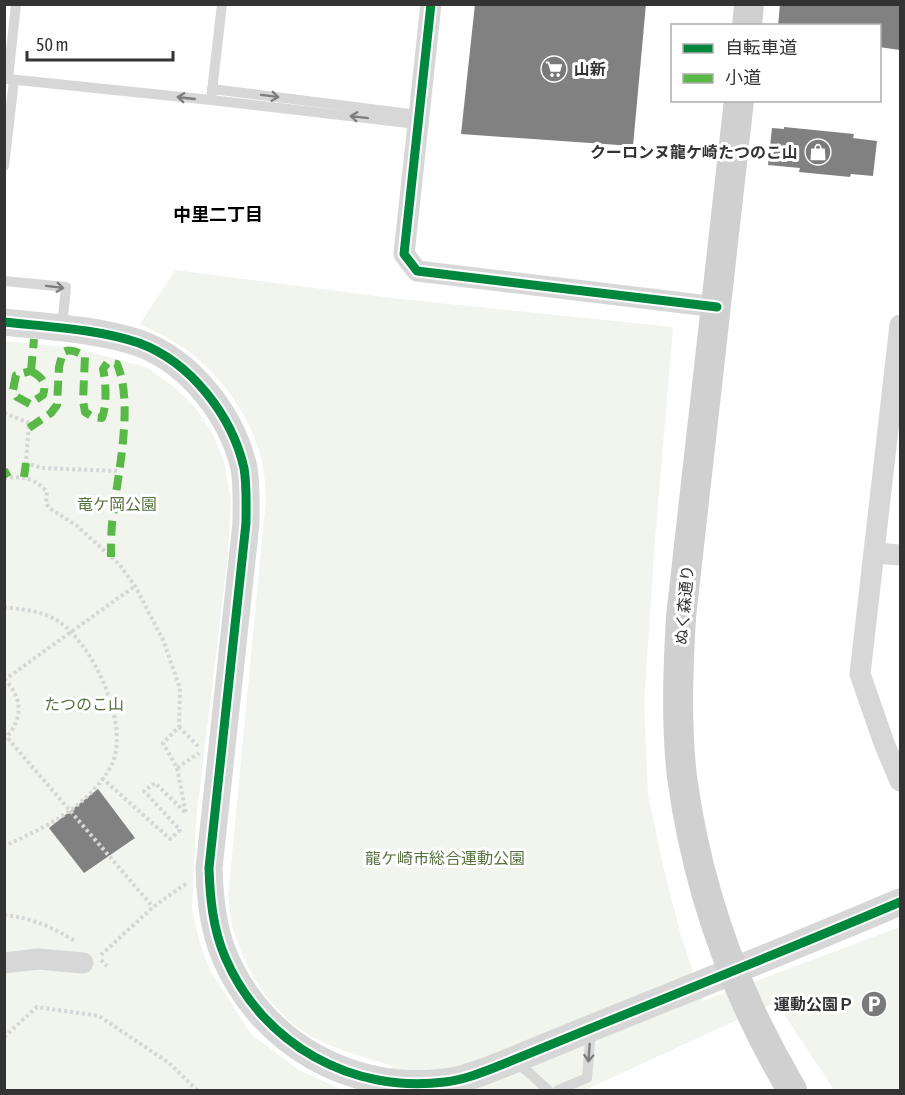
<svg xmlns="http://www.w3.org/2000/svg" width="905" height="1095" font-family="'Asap Condensed','Noto Sans JP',sans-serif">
<rect width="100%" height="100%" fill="#fff"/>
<g fill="#f1f5ed">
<path d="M 175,270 L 400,299 L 673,327 L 655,540 L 644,703 L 648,794 L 663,865 L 681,936 L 703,1001 L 900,927 L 900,1090 L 834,1090 L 776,1002 L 585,1090 L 384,1090 L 393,1066 C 367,1058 339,1051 314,1038 C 273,1016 246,972 233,929 C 230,919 230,907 228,897 L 266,499 C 265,489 265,477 263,467 C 255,427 230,386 199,360 C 182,344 160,334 140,324 Z"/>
<polygon points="5,341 74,348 146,367 174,387 196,408 213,434 224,462 231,500 228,554 196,821 192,909 200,944 210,970 251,1034 299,1070 342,1090 5,1090"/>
</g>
<g fill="#818181">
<polygon points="475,4 646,4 633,146 461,134"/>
<polygon points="780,4 900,4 900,50 879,47 879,26 778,26"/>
<polygon points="784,127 854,134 853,138 877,141 873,176 851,174 850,177 799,172 800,168 768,165 772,128 784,129"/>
<polygon points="98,789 135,838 84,873 49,828"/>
</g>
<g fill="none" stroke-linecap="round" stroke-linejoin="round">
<g stroke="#d6d6d6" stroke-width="4" stroke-dasharray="3 3" stroke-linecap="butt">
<polyline points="4,413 29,423 26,463 42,468 119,471"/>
<path d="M 4,478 C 22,476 35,478 47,492 L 46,503 L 49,508 L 76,525 L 119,564 L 135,586 L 163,640 L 180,688 L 179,727 L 163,743 L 177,768 L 199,753"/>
<path d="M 4,607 C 22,609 42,611 58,621 C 93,643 133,729 110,768 C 87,807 45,828 4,846"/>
<path d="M 4,679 C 23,697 24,721 4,739"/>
<polyline points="4,680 135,586"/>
<polyline points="179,727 200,748"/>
<polyline points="4,734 153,907"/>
<polyline points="177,768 186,814"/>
<polyline points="102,778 170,839 180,830 144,791 155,783 187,814"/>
<path d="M 4,915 C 32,918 53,927 76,942"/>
<polyline points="101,955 153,907 187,883"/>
<polyline points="101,960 107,966"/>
<polyline points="4,1037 37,1007 99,1016 169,1063 197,1090"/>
</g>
<g stroke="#d7d7d7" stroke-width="10">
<polyline points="16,4 8,79 211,100 222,4"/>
<polyline points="212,89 418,115"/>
<polyline points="211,100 417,124"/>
<polyline points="4,166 14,80"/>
<polyline points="4,281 66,287 62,327"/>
<polyline points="515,1060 548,1090"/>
<polyline points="558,1090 587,1078 591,1029"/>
</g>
<g stroke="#d7d7d7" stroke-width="21">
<polyline points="431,4 404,254 417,271 717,307"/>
<polyline points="900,325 860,674 884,743 900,781"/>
<polyline points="875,553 900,555"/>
<polyline points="4,963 38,959 83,963"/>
</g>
<path stroke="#d7d7d7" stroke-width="27" d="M 4,322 C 49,327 97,329 139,343 C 191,362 232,416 244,468 C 247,486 246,504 246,523 L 209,868 C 210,899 213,929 225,957 C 262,1044 352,1094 445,1082 C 464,1080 483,1072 501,1065 C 531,1053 560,1041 589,1029 C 693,987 797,946 900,902"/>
<g stroke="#d0d0d0" stroke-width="30">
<polyline points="747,26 749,4"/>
<path d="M 739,100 L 681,617 C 678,670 676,724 682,777 C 697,888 735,994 792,1090"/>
</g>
<g stroke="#58b947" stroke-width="8" stroke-dasharray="15 8" stroke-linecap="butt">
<path d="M 31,371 C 42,377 47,383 43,395 L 30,404 L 17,397 L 13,390 L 16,375 Z"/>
<polyline points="31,371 34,339"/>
<path d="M 29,428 L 51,413 L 57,405 L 59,367 L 63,352 C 71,348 77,352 85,356 L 83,401 L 85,412 L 93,417 L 102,418 C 107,406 106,382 103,369 L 108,362 L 117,364 C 134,403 118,473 113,515 C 111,529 111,543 111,557"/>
<polyline points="4,470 8,477"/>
<polyline points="24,477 26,463"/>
</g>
<defs>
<g id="cycleway">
<polyline points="431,4 404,254 417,271 717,307"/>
<path d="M 4,322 C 49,327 97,329 139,343 C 191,362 232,416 244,468 C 247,486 246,504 246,523 L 209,868 C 210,899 213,929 225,957 C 262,1044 352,1094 445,1082 C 464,1080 483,1072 501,1065 C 531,1053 560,1041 589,1029 C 693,987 797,946 900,902"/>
</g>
</defs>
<use href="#cycleway" stroke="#fff" stroke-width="13"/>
<use href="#cycleway" stroke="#00873e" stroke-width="9"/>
</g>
<defs><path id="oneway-shaft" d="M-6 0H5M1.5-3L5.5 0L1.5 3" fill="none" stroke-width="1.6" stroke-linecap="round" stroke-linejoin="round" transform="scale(1.5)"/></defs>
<g stroke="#7d7d7d">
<use href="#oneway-shaft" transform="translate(270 96) rotate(7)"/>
<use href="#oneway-shaft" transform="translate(186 98) rotate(-174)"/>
<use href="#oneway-shaft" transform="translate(359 117) rotate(-173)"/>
<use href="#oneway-shaft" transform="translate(55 287) rotate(7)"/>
<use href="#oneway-shaft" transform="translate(589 1053) rotate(94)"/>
</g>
<defs>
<symbol id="supermarket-disc" viewBox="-11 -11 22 22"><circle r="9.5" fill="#7a7a7a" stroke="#fff"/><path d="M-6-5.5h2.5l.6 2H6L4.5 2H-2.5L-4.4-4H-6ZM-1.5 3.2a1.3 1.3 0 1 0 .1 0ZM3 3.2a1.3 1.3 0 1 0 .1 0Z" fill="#fff"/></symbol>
<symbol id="shop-disc" viewBox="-11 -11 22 22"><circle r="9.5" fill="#7a7a7a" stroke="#fff"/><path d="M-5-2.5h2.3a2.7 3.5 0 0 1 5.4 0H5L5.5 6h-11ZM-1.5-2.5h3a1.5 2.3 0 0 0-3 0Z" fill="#fff"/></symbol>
<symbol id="parking-disc" viewBox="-11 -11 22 22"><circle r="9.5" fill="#7a7a7a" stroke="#fff"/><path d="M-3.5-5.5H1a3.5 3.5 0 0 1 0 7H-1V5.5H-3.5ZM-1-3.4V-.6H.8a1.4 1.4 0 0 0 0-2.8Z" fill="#fff"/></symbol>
</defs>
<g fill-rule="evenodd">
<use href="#supermarket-disc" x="539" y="54" width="30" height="30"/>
<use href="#shop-disc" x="803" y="137" width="30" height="30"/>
<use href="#parking-disc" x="859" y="989" width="30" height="30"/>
</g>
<g text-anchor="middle" stroke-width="6" stroke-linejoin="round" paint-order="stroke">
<g font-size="16" font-weight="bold" fill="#333" stroke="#fff" text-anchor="end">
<text x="574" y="75" text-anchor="start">山新</text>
<text x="798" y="158">クーロンヌ龍ケ崎たつのこ山</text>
<text x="854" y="1010">運動公園Ｐ</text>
</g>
<g font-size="16" fill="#56703f" stroke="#fff">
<text x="117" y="510">竜ケ岡公園</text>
<text x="84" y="710">たつのこ山</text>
<text x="445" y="864">龍ケ崎市総合運動公園</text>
</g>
<g font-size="16" fill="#333" stroke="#fff">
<text transform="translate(684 605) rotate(-85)" y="6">ぬく森通り</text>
</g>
<g font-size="18" font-weight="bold" fill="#000" stroke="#fff">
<text x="218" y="221">中里二丁目</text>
</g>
</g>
<rect width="905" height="1095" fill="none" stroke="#333333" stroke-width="12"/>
<rect x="671" y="24" width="210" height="78" fill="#ffffff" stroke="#adadad" stroke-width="1.5"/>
<rect x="683" y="44" width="30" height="9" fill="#00873e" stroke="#adadad" stroke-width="1.5"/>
<text x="725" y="54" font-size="18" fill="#333333">自転車道</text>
<rect x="683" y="74" width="30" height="9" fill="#58b947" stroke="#adadad" stroke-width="1.5"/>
<text x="725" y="84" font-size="18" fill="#333333">小道</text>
<path d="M27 51v9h146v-9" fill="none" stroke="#333333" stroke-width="3"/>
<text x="36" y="51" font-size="18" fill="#333333" stroke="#ffffff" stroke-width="4.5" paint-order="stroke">50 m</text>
</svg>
